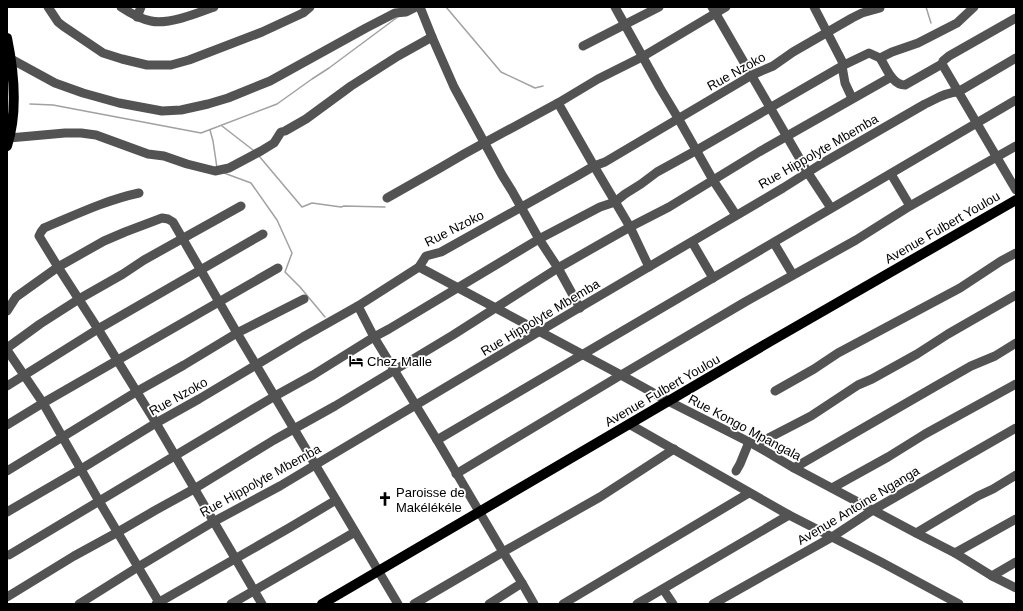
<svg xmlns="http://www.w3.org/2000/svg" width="1023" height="611" font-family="Arial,sans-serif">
<rect width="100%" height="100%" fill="#fff"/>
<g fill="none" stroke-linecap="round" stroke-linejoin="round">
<g stroke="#a1a1a1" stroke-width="1.5">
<polyline points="446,7 501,72 535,88 543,86 539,87"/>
<polyline points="926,7 931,23"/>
<polyline points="30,104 53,105 201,133 277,104 312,79 329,68 399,16"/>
<polyline points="222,126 253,150"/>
<polyline points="210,130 213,141 217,168"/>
<polyline points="259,156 302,207 312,203 341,207 344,206 385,207"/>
<polyline points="224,173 251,183 277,220 292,253 285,272 300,287 325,317"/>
</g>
<g stroke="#535353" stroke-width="9">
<polyline points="48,7 58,22 63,26 103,53 122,59 147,65 171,65 189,60 262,32 303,13 310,7"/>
<path d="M 121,7 C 130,13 140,19 151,21 C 168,25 198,13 214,7"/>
<polyline points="420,7 432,37 454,87 502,175 512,191 539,239 558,268 580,308"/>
<polyline points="615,7 660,88 678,118 713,180 736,215"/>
<polyline points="712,7 808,173 831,208"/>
<polyline points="814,7 844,65"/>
<polyline points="137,17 141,7"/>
<polyline points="583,46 659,7"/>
<path d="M 880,58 C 886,67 892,85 905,85 L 942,64 L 943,61 L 949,56 L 1016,18"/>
<polyline points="11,59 55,83 83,93 119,103 162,111 181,110 208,104 228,98 270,81 366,28 395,13 406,12 416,7"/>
<polyline points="942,64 1016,190"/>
<polyline points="842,66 845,83 852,98"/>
<polyline points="558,103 594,166 630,227 649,267"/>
<polyline points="9,138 65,133 81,133 96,135 148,154 164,156 187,164 215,171 229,168 261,151 274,143 281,132 285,131 306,119 351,86 398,56 432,37"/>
<polyline points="891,174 910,206"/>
<path d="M 139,193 C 106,200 75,215 44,228 L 41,232 L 39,236 L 58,267 L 98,329 L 156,423 L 262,604"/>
<polyline points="387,198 440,168 464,154 484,143 558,103 598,79 642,57 726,7"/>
<polyline points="692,242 713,278"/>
<polyline points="774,243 793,275"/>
<polyline points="419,267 621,375 668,401 755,445 794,468 916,533 955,553 992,576 1016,588"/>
<polyline points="358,306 374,337 437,440 503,552 522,583 534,604"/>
<polyline points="7,311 16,297 58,267 104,241 125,232 162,218 168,219 173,222 237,333 398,604"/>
<polyline points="7,348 40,324 79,299 123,274 144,260 241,206"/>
<polyline points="7,350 43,403 99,501 160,604"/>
<polyline points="7,386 98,329 263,234"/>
<polyline points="775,391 814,369 838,353 960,288 1001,261 1016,253"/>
<polyline points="629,424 789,515 881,562 959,604"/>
<polyline points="7,425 43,403 278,268"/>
<path d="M 437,440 C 630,327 823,214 1016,100"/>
<polyline points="755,445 811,416 858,385 872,379 917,354 948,334 1016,295"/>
<polyline points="794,468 936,386 971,366 995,356 1016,343"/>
<polyline points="7,471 136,392 184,365 237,333 304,299"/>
<polyline points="736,471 740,464 749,442"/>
<polyline points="456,474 621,375 745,302 856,240 910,206 1016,146"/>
<polyline points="832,488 888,457 925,434 1016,384"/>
<polyline points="7,512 81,469 156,423 199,399 303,337 358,306 419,267 426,256 441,252 577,176 594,166 605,162 752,75 773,66 793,52 852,18 862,13 880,8"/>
<polyline points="916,533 978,496 993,489 1016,475"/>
<polyline points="955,553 1016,519"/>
<polyline points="9,555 275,396 313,375 374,337 389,329 539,239 600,207 615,202 625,194 641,184 657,172 697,150 844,65 869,53 880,58 892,52 918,43 957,23 974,7"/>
<polyline points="992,576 1016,562"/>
<polyline points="663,589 673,604"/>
<polyline points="7,597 74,556 118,532 154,511 194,489 274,440 335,406 453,335 558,268 630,227 669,207 759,152 891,77"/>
<path d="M 79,604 L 138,567 L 213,522 L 280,486 L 315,465 L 567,315 L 783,188 L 821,164 L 925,104 C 936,99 946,92 958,92 L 1016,58"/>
<polyline points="156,604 289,528 336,500"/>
<polyline points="231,604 355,532"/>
<polyline points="414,604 503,552 600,497 674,449"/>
<polyline points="489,604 522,583"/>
<polyline points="563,604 749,493"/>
<polyline points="637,604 789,515"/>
<polyline points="713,604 832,537 873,510 1016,428"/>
</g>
<g stroke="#000" stroke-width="10">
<path d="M 7,38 C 14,72 18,112 7,146"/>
<polyline points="322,604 771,341 1016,200"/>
</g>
</g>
<defs>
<symbol id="hotel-bare" viewBox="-9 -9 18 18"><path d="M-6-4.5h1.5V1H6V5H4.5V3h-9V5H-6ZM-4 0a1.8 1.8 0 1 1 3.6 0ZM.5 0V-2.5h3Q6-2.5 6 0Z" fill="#000" stroke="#fff" stroke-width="2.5" paint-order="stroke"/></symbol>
<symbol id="church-bare" viewBox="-9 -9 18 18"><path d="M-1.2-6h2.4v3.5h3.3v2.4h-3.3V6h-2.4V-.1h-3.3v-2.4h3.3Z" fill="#000" stroke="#fff" stroke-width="2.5" paint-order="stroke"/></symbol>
</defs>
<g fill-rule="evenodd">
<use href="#hotel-bare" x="346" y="351" width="20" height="20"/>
<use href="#church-bare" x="375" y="489" width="20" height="20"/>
</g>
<g text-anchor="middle" stroke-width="3.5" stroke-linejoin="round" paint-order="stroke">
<g font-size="13" fill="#000" stroke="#fff">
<text transform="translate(736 71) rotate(-29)" y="5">Rue Nzoko</text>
<text transform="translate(818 151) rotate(-30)" y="5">Rue Hippolyte Mbemba</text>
<text transform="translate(942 227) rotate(-30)" y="5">Avenue Fulbert Youlou</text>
<text transform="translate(454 228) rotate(-27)" y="5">Rue Nzoko</text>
<text transform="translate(540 317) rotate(-31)" y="5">Rue Hippolyte Mbemba</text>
<text transform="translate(662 390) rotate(-30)" y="5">Avenue Fulbert Youlou</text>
<text transform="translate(178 396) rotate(-29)" y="5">Rue Nzoko</text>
<text transform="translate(745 427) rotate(28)" y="5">Rue Kongo Mpangala</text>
<text transform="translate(260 480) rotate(-29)" y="5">Rue Hippolyte Mbemba</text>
<text transform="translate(858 505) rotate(-31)" y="5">Avenue Antoine Nganga</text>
</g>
<g font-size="13" fill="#000" stroke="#fff" text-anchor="start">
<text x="367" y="366">Chez Malle</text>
<text x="396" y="497">Paroisse de<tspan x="396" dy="15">Makélékéle</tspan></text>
</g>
</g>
<rect width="1023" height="611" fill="none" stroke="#000000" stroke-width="16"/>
</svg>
